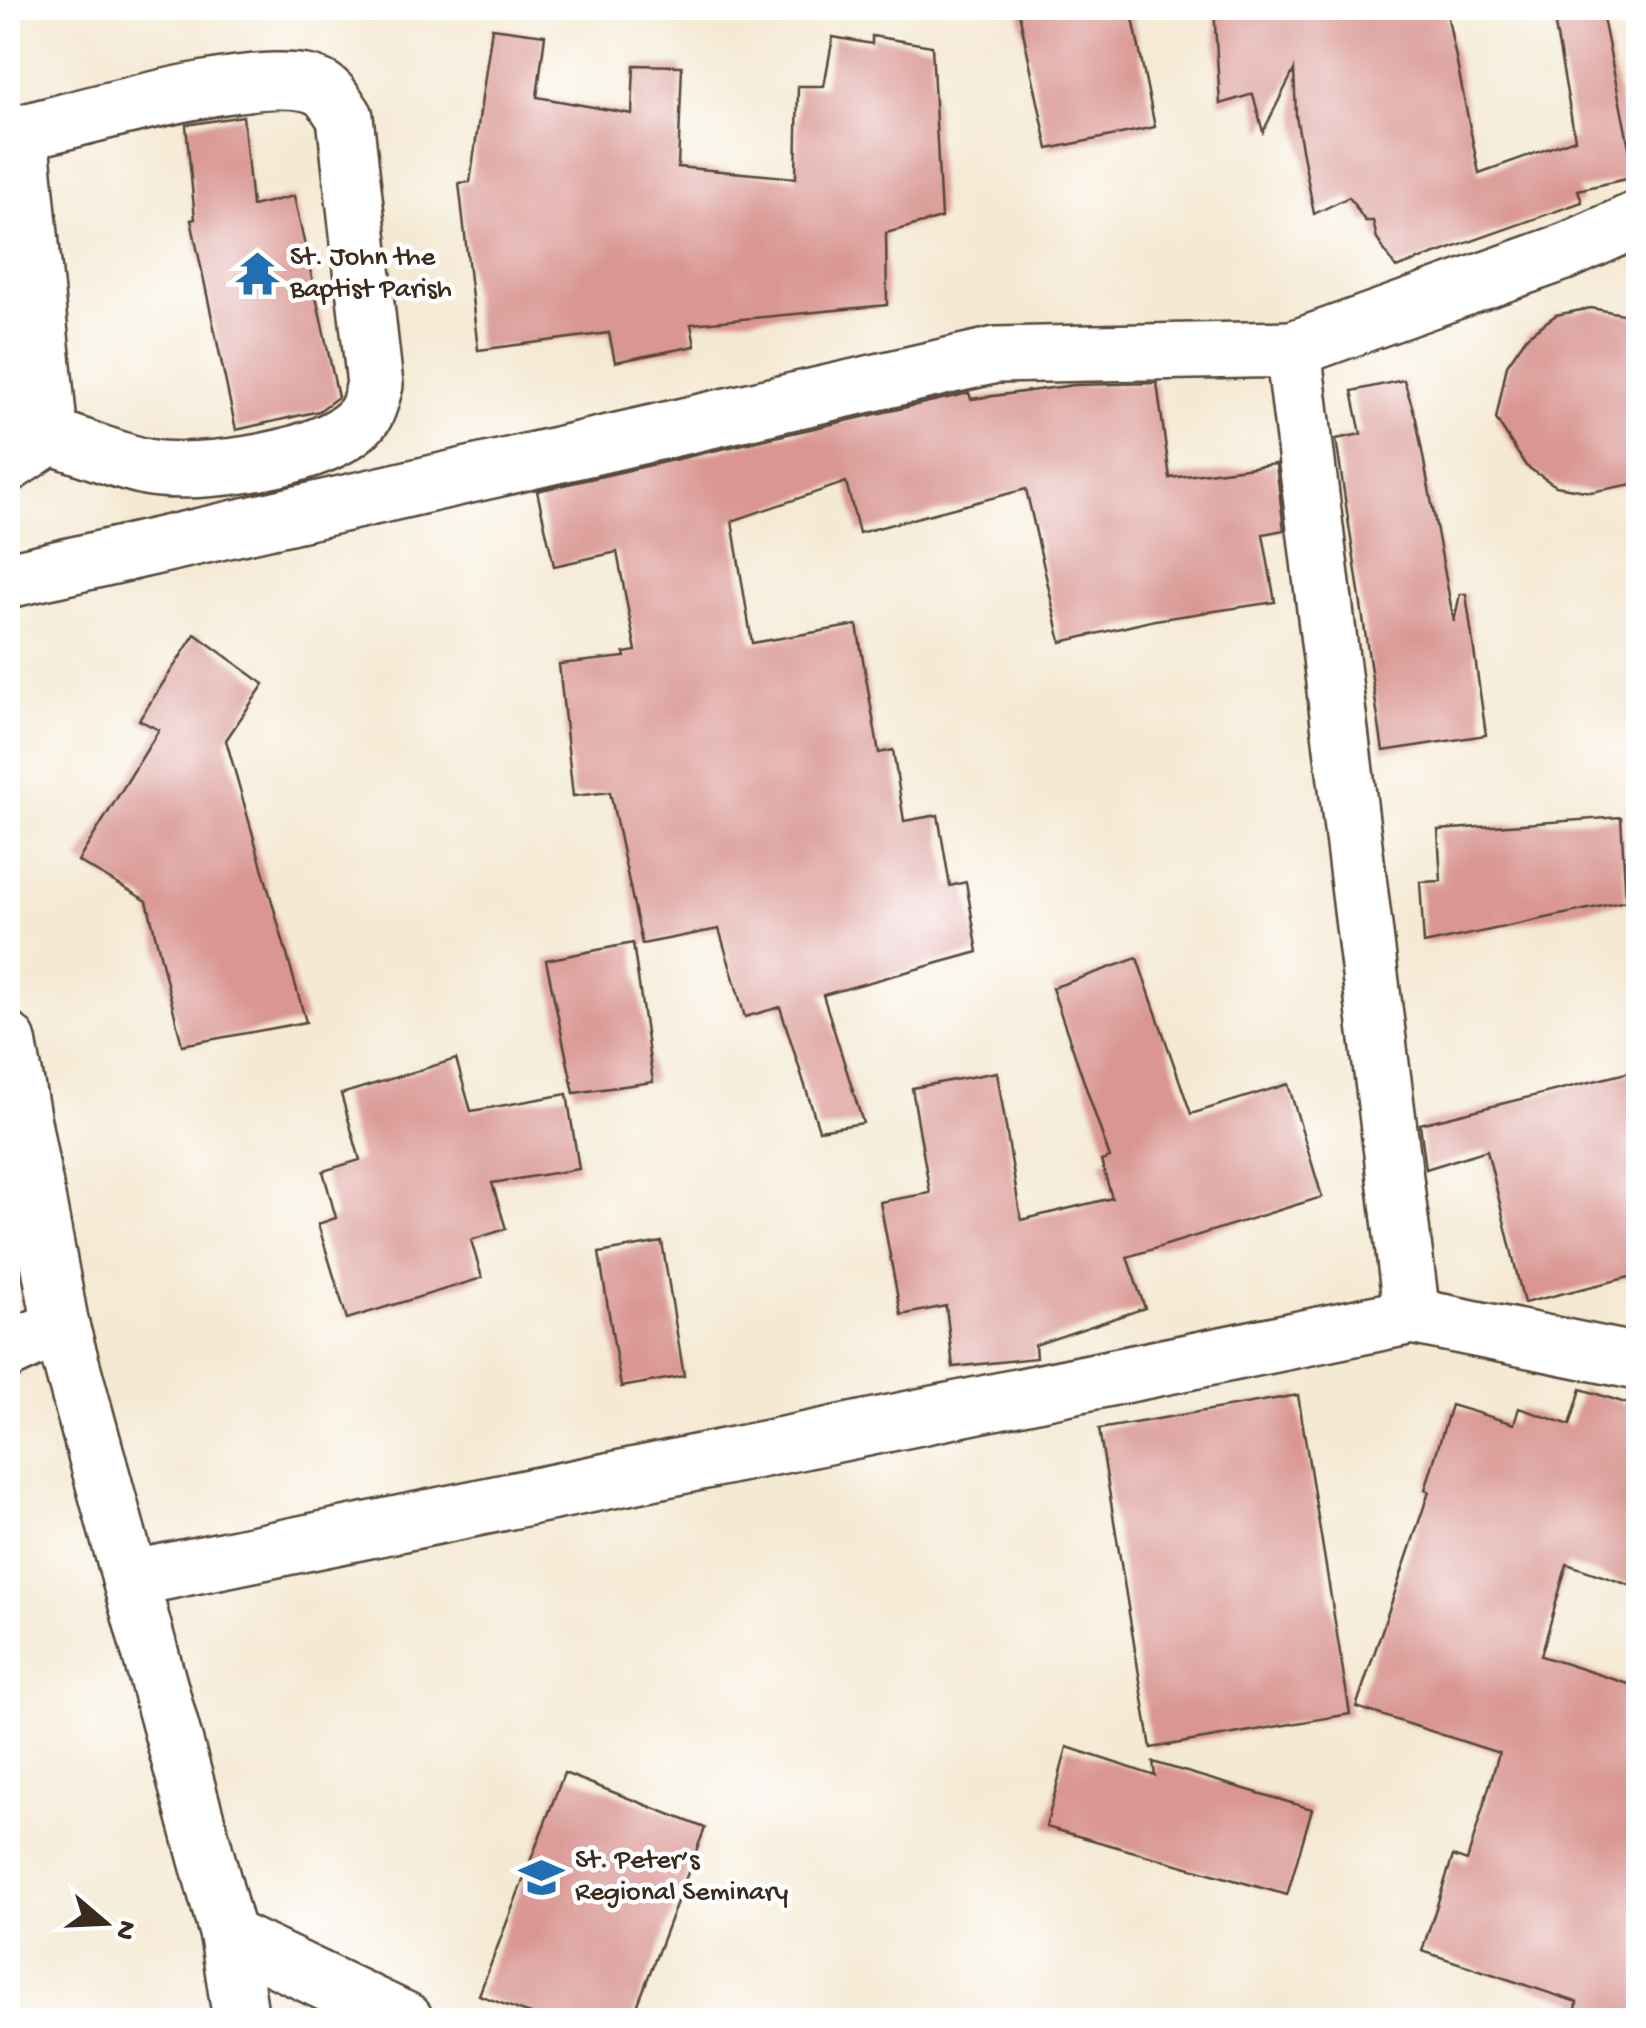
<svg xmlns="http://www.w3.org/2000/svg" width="1646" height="2028" font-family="'Gochi Hand',sans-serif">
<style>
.building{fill:#d99692}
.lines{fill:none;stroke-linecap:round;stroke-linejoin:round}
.minor-casing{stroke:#574739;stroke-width:60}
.minor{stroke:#fff;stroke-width:55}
.labels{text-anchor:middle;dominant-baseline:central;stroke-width:9;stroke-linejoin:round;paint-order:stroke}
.poi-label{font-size:28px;fill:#3b2a1e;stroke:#fff;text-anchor:start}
</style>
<rect width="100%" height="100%" fill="#fff"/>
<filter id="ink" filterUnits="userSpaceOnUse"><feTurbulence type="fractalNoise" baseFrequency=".01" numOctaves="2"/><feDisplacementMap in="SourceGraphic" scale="20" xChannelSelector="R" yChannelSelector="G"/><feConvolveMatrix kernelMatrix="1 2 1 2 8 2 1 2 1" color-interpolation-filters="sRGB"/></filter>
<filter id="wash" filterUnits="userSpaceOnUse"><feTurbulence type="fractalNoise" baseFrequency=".0048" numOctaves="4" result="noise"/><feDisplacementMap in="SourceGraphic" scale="40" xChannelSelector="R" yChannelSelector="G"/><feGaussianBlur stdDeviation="2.25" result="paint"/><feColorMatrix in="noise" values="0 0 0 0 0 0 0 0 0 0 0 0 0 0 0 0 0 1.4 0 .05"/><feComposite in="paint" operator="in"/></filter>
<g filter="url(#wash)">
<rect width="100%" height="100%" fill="#f4e9d3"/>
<g id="blocks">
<g class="building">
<polygon points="1018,8 1131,8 1155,127 1048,149"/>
<polygon points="1214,8 1446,8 1479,173 1575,139 1552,8 1601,8 1635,177 1578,190 1582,202 1396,268 1377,239 1373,221 1365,221 1349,197 1314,214 1296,116 1294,70 1263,132 1253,94 1220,104"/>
<polygon points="492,28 545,35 537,97 632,114 634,65 682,66 678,167 796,178 798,86 824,86 833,37 872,44 872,36 932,46 941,218 886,233 887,305 691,324 695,346 615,362 609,333 478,350 459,183 470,182"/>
<polygon points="243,116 252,206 294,196 338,397 319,411 236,430 191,220 195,219 186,125"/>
<polygon points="1591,308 1638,317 1638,483 1591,492 1556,486 1526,466 1496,419 1507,365 1527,336 1556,315"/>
<polygon points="1404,380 1416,419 1454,622 1460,594 1466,594 1486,735 1383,751 1336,439 1361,434 1352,391"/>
<polygon points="1157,383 1170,478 1276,464 1284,530 1263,534 1275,602 1155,620 1061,642 1026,489 859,533 846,482 732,521 752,643 857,625 879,753 893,750 904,821 938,815 950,886 966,882 978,952 823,995 863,1123 819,1130 780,1007 745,1017 719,929 642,944 610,792 573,796 559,664 625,657 624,653 636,651 617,552 554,566 537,491 969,393 971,399 1074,385"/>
<polygon points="195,634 264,684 226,740 306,1022 182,1045 147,901 78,861 159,730 139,720"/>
<polygon points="1621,817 1626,901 1424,944 1420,882 1441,881 1438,830"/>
<polygon points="633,943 653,1082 574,1093 546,960"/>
<polygon points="1137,958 1191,1114 1288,1084 1322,1197 1127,1257 1145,1308 1035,1345 1036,1358 953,1367 946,1306 901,1315 880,1202 930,1193 912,1088 997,1072 1021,1220 1112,1198 1101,1161 1110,1158 1052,988"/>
<polygon points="456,1059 471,1111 567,1094 579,1169 492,1183 506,1229 471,1240 482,1278 347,1319 318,1224 336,1218 323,1171 360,1160 341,1094"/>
<polygon points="1638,1070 1638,1275 1524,1303 1487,1150 1426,1169 1420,1124"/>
<polygon points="662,1242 684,1376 621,1387 599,1253"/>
<polygon points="1581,1389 1638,1407 1638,1588 1567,1564 1541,1656 1638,1687 1638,2020 1575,2020 1577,2002 1422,1951 1453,1856 1467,1861 1499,1753 1356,1707 1429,1492 1425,1490 1451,1405 1514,1424 1519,1408 1570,1425"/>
<polygon points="1298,1395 1350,1714 1151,1748 1099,1429"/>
<polygon points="1067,1747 1155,1776 1153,1762 1312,1809 1287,1895 1046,1827"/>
<polygon points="564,1773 705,1828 632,2020 546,2020 479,1995"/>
</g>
</g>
</g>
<g filter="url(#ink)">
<use href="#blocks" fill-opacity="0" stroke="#574739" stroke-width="2.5"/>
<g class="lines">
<defs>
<g id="minor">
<path d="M20,133C79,119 272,61 321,88C331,93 339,109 345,117L375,385C372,394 370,406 365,414C335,460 196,477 146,467C114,460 82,446 50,436"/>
<polyline points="8,136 20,133 50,436 8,464"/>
<polyline points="1293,349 1567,251 1638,219"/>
<polyline points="8,580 996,355 1293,349 1412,1316"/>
<polyline points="8,1041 61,1326 130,1579 1412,1316 1638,1362"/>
<polyline points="8,1351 61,1326"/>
<polyline points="130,1579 228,1936 241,2020"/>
<polyline points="228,1936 405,2020"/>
</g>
</defs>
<use href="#minor" class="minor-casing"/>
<use href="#minor" class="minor"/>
</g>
</g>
<defs>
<symbol id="temple-bare" viewBox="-9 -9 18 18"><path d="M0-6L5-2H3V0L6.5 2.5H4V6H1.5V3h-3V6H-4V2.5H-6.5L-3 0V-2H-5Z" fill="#1f6fb2" stroke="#fff" stroke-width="2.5" paint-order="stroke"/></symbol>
<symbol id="university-bare" viewBox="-9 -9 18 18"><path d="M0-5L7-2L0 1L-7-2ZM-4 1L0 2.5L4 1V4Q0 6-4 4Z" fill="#1f6fb2" stroke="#fff" stroke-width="2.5" paint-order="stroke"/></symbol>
</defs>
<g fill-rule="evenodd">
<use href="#temple-bare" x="226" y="242" width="63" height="63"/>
<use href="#university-bare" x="510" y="1846" width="63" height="63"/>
</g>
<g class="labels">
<g class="poi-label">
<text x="290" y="258">St. John the<tspan x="290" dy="32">Baptist Parish</tspan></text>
<text x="575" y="1861">St. Peter’s<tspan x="575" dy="32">Regional Seminary</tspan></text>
</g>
</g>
<rect width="1646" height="2028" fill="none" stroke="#fff" stroke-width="40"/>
<g transform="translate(105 1923) rotate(109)" stroke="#ffffff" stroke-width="8" paint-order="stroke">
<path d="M0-8L18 38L0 25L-18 38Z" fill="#3b2a1e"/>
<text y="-15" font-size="28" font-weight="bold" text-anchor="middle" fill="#3b2a1e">N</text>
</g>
</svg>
